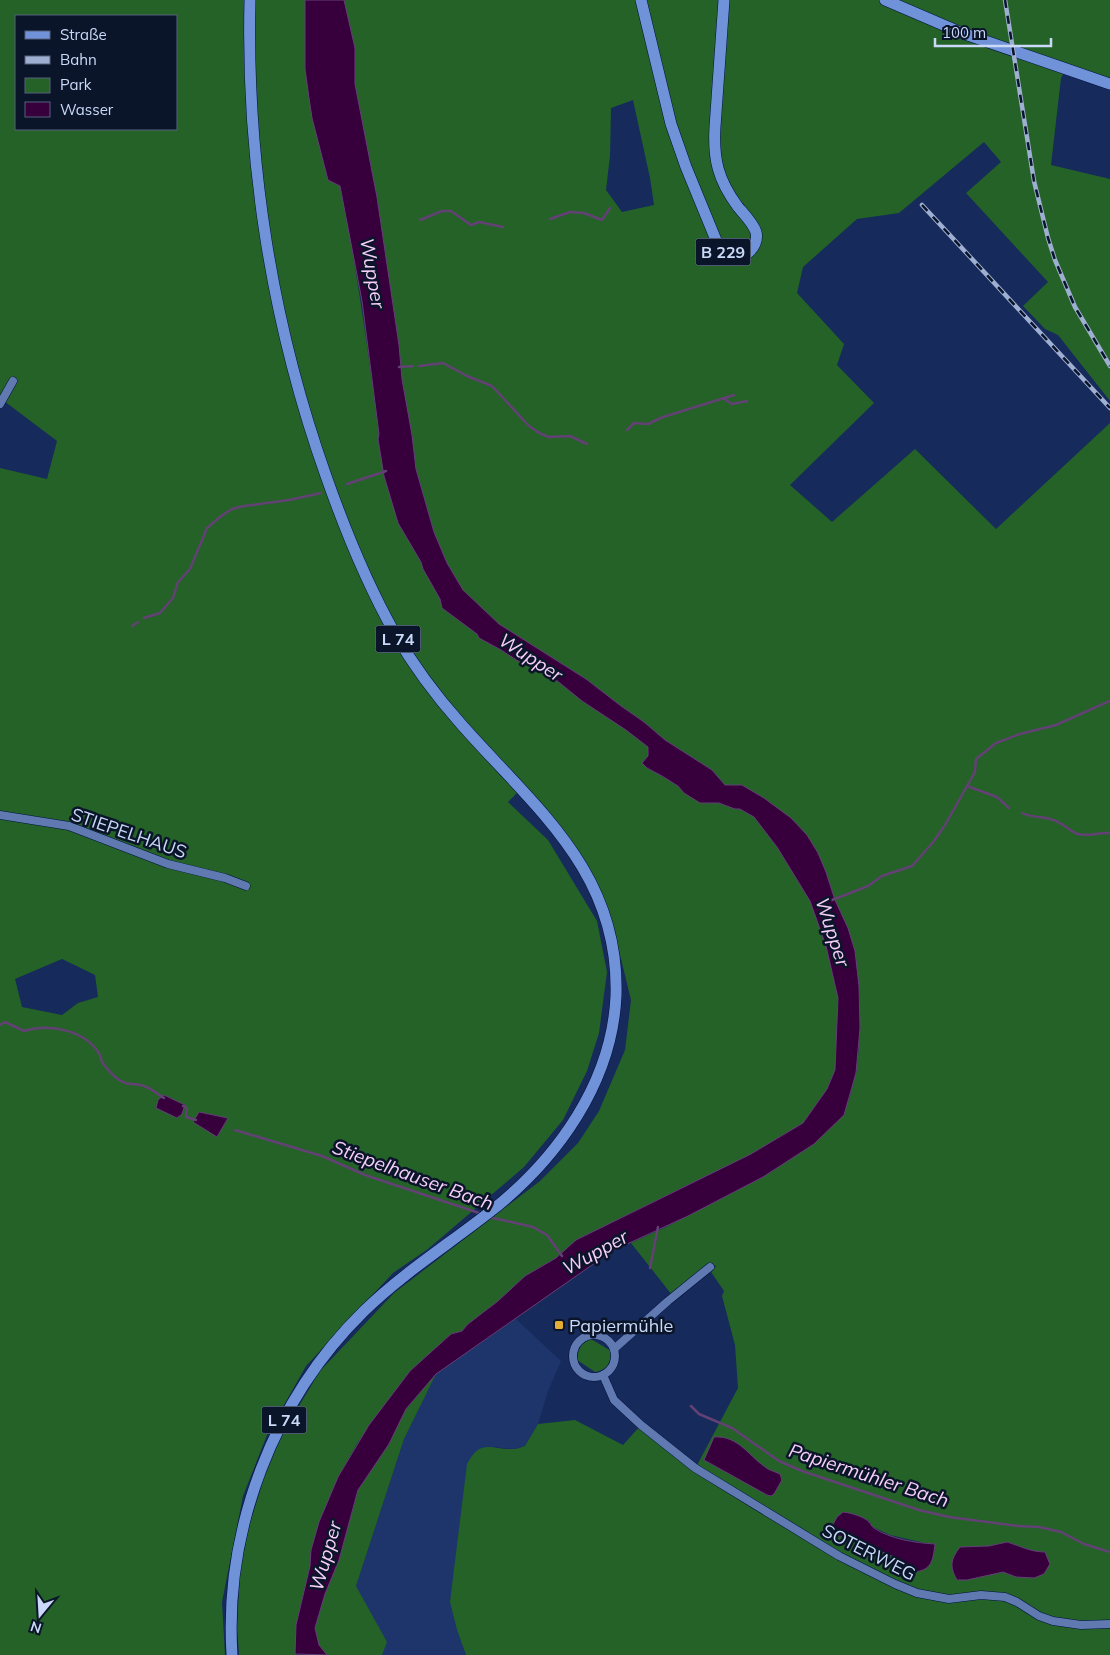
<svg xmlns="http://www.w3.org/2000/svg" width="1110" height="1655" font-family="Mulish,sans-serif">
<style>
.built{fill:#1e356c}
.green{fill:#246228;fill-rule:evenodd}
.water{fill:#37003d;stroke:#634175}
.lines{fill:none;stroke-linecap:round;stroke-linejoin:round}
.stream{stroke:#634175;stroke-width:2.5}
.minor-casing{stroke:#02103e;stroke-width:9}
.primary-casing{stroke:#02103e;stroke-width:12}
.minor{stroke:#607ab1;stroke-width:8}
.primary{stroke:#7092d9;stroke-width:11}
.rail-casing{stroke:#9eafd2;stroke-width:4.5}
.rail{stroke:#0b152a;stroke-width:2.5;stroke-dasharray:8;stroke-linecap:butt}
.poi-dot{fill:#e2af34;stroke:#0b152a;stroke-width:2}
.labels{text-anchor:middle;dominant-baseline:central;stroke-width:5;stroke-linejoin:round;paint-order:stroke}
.shield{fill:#0b152a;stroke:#909eba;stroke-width:1}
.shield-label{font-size:16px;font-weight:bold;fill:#c9d9f7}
.street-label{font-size:18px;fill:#c9d9f7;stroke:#0b152a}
.poi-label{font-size:18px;fill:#c9d9f7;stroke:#0b152a;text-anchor:start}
.water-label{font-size:19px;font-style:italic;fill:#f7cff9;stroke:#0b152a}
</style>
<rect width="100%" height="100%" fill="#162a5b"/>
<polygon class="built" points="516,1319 561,1361 548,1391 538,1424 525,1446 513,1449 495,1447 450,1602 457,1630 466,1655 382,1655 386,1642 356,1586 404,1439 436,1374"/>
<g class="green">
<path d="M0,0H305V69L320,149L328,180L340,186C357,268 368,351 379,434L378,439L384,476L398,520L440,599L442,608L493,646L501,650L518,661L531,663L545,671L582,701L626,730L648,747V756L642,763L647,768L662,776L678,786L684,793L710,802L719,803L735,809H740L754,817L777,847L810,901L826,946L838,998L835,1070L827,1089L803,1123L751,1154L576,1240L556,1258L525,1276L498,1301L468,1324L462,1331L451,1334L410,1371L358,1442L338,1477L319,1522L311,1550L310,1566L296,1625V1655H239L237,1627L240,1572L249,1526L264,1478L276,1449L288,1424L320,1371L394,1293L540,1181L578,1143L599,1111L625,1050L631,1000L613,926L603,895L586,863L569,838L525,785L508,802L548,840L597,921L607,972L599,1033L587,1071L563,1120L524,1167L428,1249L393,1273L306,1366L267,1435L243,1496L222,1602L225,1655H0V468L47,479L57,441L0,398ZM16,16H176V129H16ZM62,959L95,975L98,997L78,1003L62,1015L22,1007L15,979Z"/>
<path d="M344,0H1110V78L1069,64L1061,78L1051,165L1110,179V401L1058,335L1045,329L1023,306L1048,282L966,193L1001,162L984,142L899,213L857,219L803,267L797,293L844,344L837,365L874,403L790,485L832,522L915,449L996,529L1110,423V1655H466L457,1630L450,1602L467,1464C481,1438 490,1450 513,1449C517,1449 521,1447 525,1446L538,1424L575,1420L623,1445L641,1425L696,1467L738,1388L735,1345L722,1296L724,1291L711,1272L716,1266L710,1264L672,1295L631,1243L664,1228L763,1177L814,1144L849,1100L856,1073L859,1048L860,1012L859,986L855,951L848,928L835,900L826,872L818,853L807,835L791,818L742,785H725L712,770L665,740L644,722L621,706L586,679L499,624L463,590L447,563L434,532L416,469L412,435L402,379L399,345L377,197L355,84V48ZM633,100L650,178L654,205L622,212L606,190L610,156L611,108ZM704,1460L760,1463L769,1470L780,1474C779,1483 779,1491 770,1496L767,1495ZM850,1513L868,1520L873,1527L890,1535L925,1543L935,1544L934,1551L913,1572C898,1558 890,1556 872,1549C865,1546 858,1541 851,1538ZM1007,1542C1020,1546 1031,1552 1045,1552L1016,1577L1003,1572L988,1575L961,1547L989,1546Z"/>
<path d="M591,1339L611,1351C611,1363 607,1370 595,1372L577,1360C578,1349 581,1343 591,1339Z"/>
<polygon points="436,1374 404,1439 356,1586 387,1642 382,1655 327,1655 319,1645 315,1628 325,1594 339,1560 358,1490 389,1444 406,1409"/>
</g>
<g class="water">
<polygon points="305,0 344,0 355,48 355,84 377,197 399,345 402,379 412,435 416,469 434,532 447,563 463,590 499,624 586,679 621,706 644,722 665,740 712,770 725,785 742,785 764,798 791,818 807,835 818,853 826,872 835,900 848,928 855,951 859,986 860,1028 856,1073 844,1115 814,1144 763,1177 688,1216 612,1251 436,1374 406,1409 389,1444 358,1490 339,1560 325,1594 315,1628 319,1645 327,1655 295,1654 296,1625 310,1566 311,1550 319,1522 338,1477 369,1425 410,1371 451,1334 462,1331 468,1324 498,1301 525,1276 556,1258 576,1240 751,1154 803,1123 827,1089 835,1070 838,998 826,946 810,901 777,847 754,817 740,809 735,809 719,803 700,803 684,793 678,786 662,776 647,768 642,763 648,756 648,747 626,730 582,701 545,671 531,663 518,661 501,650 479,638 477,634 442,608 440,599 423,569 421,562 398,523 384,476 378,439 379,434 362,301 340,186 328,180 312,118 309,98 305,69"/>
<polygon points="164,1095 185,1105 182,1114 177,1118 156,1108 158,1100"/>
<polygon points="199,1112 228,1118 217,1137 193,1122"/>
<path d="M714,1437C739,1435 750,1458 768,1469C772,1471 776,1472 780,1474L782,1480L774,1494L771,1496L767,1495L704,1460Z"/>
<path d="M843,1512C851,1513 863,1516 869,1522C871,1524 871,1526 874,1528C890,1539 916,1543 935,1544C933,1560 932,1571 913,1572L902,1562L888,1554L870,1548L851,1538L839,1536L831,1528L837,1517Z"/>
<path d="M1007,1542C1020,1546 1031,1552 1045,1552L1050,1564L1044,1574L1034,1578L1016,1577L1003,1572L967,1580H957C949,1566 951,1559 960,1547L989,1546Z"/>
</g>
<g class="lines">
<g class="stream">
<polyline points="550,219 570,212 584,213 602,220 610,208"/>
<polyline points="420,220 442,211 451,211 471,225 479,222 503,227"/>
<polyline points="419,366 443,363 467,376 492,386 528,425 539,433 549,437 570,436 587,444"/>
<polyline points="399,367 413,366"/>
<polyline points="723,398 732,404 747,401"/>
<polyline points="627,430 634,423 648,424 663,417 734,395"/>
<polyline points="347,484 386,471"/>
<polyline points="144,618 160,613 173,598 178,582 190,569 207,528 221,516 232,509 244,506 289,500 321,493"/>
<polyline points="132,626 138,622"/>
<polyline points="967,786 997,797 1009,808"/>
<path d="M1022,813C1032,818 1043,816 1053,820C1062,822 1069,831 1078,834C1088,837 1099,832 1110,833"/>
<polyline points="832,900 868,886 882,876 912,866 934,841 945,825 975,772 976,759 996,743 1020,734 1056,725 1110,701"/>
<path d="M0,1025L5,1022L24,1031C49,1023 86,1030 100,1055C101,1057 101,1060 102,1062C106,1068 115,1078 121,1081C128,1086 137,1083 144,1086C151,1088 157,1094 164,1098"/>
<polyline points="183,1106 187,1108 186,1117 196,1120"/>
<polyline points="235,1130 322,1156 365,1175 482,1214"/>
<polyline points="489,1217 533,1227 547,1235 562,1256"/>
<polyline points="650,1268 658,1227"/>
<polyline points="691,1406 699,1414 732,1428 779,1461 802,1471 919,1510 949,1517 1018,1526 1039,1527 1061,1532 1084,1544 1110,1552"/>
</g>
<defs>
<g id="minor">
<polyline points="0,404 13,381"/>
<polyline points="0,815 69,826 168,864 225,878 246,886"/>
<circle cx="594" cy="1356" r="21"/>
<polyline points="614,1349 668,1301 710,1267"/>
<polyline points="603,1375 614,1400 641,1425 695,1468 839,1556 895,1584 917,1593 949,1599 981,1595 1005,1597 1017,1602 1039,1616 1053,1621 1081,1625 1110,1624"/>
</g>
<g id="primary">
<path d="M641,0L671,124L686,167L718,245C722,251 726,256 733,257C746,260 759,245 756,232C753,223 744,214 738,207C718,180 713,159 715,127L724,0"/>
<polyline points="885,0 962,33 1110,84"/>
<path d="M232,1655C224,1529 274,1399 364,1311C403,1273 449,1244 491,1211C557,1159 612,1083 616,996C620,872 535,808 461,724C436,696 413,665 394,632C366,582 345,530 326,476C272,324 246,161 250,0"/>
</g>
</defs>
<use href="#minor" class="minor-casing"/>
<use href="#primary" class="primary-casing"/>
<use href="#minor" class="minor"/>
<use href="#primary" class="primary"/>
<defs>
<g id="rail">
<polyline points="1005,0 1034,181 1048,238 1055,260 1075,307 1110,366"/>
<polyline points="922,205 1110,408"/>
</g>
</defs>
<use href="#rail" class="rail-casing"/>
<use href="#rail" class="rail"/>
</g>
<rect class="poi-dot" x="554" y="1320" width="10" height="10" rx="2.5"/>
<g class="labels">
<g class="shield">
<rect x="695.5" y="238.5" width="55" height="27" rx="4"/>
<rect x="375.5" y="625.5" width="45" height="27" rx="4"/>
<rect x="261.5" y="1406.5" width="45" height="27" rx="4"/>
</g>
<g class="shield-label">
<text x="723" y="252">B 229</text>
<text x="398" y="639">L 74</text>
<text x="284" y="1420">L 74</text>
</g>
<g class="street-label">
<text transform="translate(129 833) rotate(19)">STIEPELHAUS</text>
<text transform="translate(869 1552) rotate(27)">SOTERWEG</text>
</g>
<g class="poi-label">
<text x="569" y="1325">Papiermühle</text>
</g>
<g class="water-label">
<text transform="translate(373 273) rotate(80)">Wupper</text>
<text transform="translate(531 657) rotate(33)">Wupper</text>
<text transform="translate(833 932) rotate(72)">Wupper</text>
<text transform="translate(413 1175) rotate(20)">Stiepelhauser Bach</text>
<text transform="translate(595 1252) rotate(-29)">Wupper</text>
<text transform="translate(869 1475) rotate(18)">Papiermühler Bach</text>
<text transform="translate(325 1556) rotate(-74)">Wupper</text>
</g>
</g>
<rect x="15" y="15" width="162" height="115" fill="#0b152a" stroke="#57637c"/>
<rect x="25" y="31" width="25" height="8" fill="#7092d9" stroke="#57637c"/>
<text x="60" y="40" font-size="15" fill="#c9d9f7">Straße</text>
<rect x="25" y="56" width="25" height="8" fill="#9eafd2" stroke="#57637c"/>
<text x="60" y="65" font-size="15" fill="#c9d9f7">Bahn</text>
<rect x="25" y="78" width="25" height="15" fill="#246228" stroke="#57637c"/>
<text x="60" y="90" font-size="15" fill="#c9d9f7">Park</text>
<rect x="25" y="102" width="25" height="15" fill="#37003d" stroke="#57637c"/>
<text x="60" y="115" font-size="15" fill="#c9d9f7">Wasser</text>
<g transform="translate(40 1615) rotate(198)" stroke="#0b152a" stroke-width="4" paint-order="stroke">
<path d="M0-4L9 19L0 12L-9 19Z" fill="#c9d9f7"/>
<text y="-8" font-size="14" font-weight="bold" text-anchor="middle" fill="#c9d9f7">N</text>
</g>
<path d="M935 38v8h116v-8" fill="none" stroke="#c9d9f7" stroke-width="2.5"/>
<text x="942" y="38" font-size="15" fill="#c9d9f7" stroke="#0b152a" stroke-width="4" paint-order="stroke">100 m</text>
</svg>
